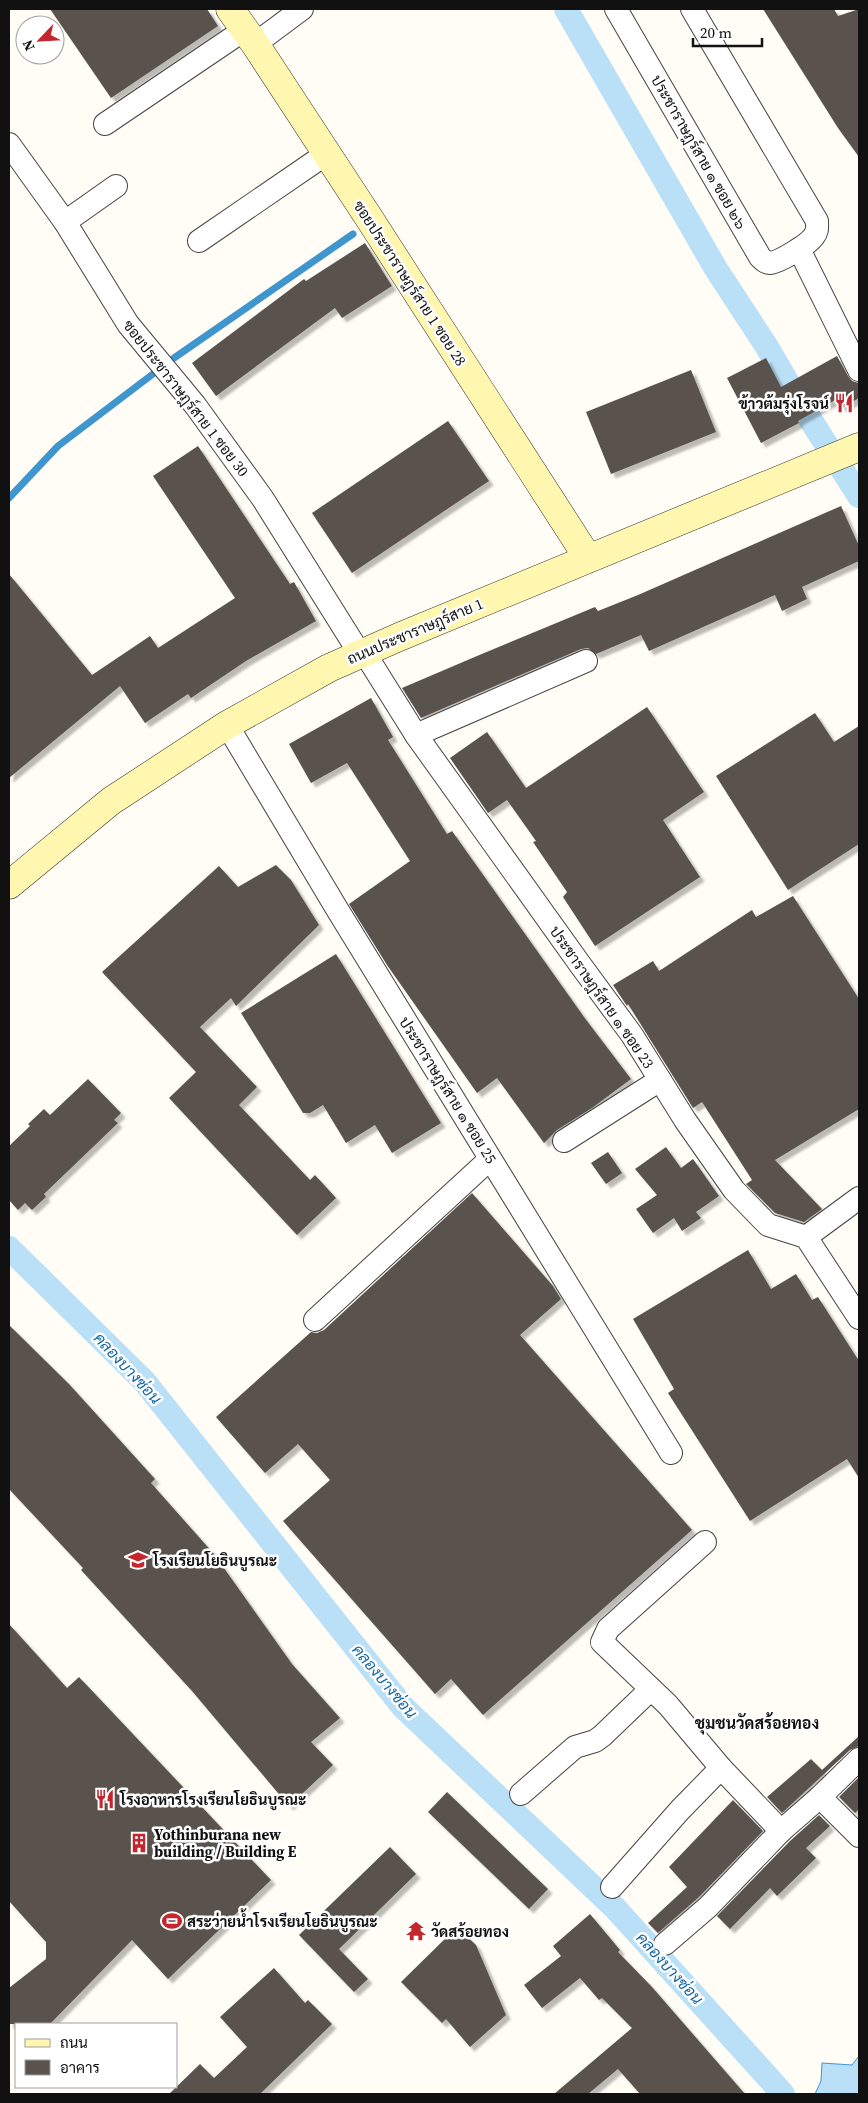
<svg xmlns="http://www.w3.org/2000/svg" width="868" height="2103" font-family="'Source Serif 4',Sarabun,serif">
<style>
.water{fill:#b9e0f7;stroke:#3f96cf}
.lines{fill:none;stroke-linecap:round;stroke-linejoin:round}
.stream{stroke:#3f96cf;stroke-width:7}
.canal{stroke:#b9e0f7;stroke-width:24}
.building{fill:#5a524d;filter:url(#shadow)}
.street-casing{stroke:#444;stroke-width:24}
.secondary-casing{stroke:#333;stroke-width:29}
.street{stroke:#fff;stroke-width:22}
.secondary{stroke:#fff6b0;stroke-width:28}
.labels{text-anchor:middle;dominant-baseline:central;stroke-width:5;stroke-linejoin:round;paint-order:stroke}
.street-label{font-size:15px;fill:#111;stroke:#fff}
.poi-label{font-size:15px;font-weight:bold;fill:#111;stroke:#fff;text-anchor:start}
.water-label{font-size:16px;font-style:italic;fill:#1768a6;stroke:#fff}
.neighbourhood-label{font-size:16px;font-weight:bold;fill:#111;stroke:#fff}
</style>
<defs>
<filter id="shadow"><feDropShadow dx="4.5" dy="4.5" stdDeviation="1" flood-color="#0004"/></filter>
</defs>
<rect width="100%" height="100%" fill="#fffdf5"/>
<polygon class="water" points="859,2056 859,2094 815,2094 821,2081 822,2063 852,2065"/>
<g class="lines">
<polyline class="stream" points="9,498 58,446 174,358 353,234"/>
<g class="canal">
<polyline points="566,9 716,269 767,347 798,400 859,496"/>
<polyline points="9,1248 144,1381 403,1707 615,1908 783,2094"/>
</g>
</g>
<g class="building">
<polygon points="50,9 207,9 218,26 111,98"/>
<polygon points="763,9 834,9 838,16 859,9 859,157 838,128"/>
<polygon points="365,243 392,286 342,318 335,308 216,396 192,363 304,279 306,281"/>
<polygon points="837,356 848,376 852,381 859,383 859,398 842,408 837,399 798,421 799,423 761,443 727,378 766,358 781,387"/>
<polygon points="691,370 716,432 611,474 586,412"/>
<polygon points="448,421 489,481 352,573 312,513"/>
<polygon points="198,446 290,584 294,582 316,621 246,661 191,698 188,694 145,723 120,686 9,778 9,574 92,675 150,636 158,648 235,598 153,476"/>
<polygon points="841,506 859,546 859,561 802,587 807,599 782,611 775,595 649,651 641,635 596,654 588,648 581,649 421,718 402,688 477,656 595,607 598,611 638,595"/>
<polygon points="371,698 393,737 388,740 447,834 452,831 584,1017 631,1079 592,1108 557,1130 544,1143 497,1078 477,1093 387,965 349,904 410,861 347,763 311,783 289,744"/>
<polygon points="647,707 704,792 663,820 700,877 595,946 563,897 567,892 533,842 536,841 507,800 488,813 450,758 487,732 526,788"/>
<polygon points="815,713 834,742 859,726 859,844 788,890 716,776"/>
<polygon points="276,865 291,880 319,925 236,1006 231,998 200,1027 257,1087 239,1105 310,1180 315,1175 336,1198 297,1235 169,1098 196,1072 102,972 219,866 238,887"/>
<polygon points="793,896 859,999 859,1109 775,1160 822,1209 804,1222 775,1213 746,1184 752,1180 702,1102 693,1108 628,1004 627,1006 613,985 653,961 659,971 752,910 756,917"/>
<polygon points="336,954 441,1123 392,1153 375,1125 346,1143 323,1105 310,1113 303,1113 241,1013"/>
<polygon points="88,1079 121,1113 114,1120 118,1123 44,1194 46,1197 32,1210 25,1203 18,1210 9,1200 9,1146 30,1126 28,1124 44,1109 50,1115"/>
<polygon points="666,1147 681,1168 693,1159 719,1196 696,1212 701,1218 682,1231 674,1218 653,1233 636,1209 657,1195 635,1169"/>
<polygon points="608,1152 622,1173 606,1184 591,1163"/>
<polygon points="472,1193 553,1286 561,1299 520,1335 692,1530 483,1715 451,1679 435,1694 283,1521 330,1480 298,1444 265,1473 216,1417 311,1332 317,1333 324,1330"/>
<polygon points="748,1250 771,1289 796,1274 812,1300 818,1297 859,1361 859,1478 847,1459 750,1521 668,1393 674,1389 633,1319"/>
<polygon points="9,1325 69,1384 155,1479 151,1483 214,1554 292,1664 340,1718 311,1742 333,1765 289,1806 192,1691 81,1570 83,1568 9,1489"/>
<polygon points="9,1624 67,1688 79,1677 271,1880 168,1979 132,1940 50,2024 9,2024 9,1988 46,1959 46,1942 9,1901"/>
<polygon points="859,1736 859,1746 850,1750 782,1813 767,1797 811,1759 822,1770"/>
<polygon points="859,1777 859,1809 855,1813 839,1797"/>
<polygon points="447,1792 548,1889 529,1909 428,1812"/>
<polygon points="733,1800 763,1831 699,1897 658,1933 648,1923 687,1887 669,1867"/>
<polygon points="819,1815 830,1826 806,1848 816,1858 777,1896 770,1888 730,1929 717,1916 790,1841"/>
<polygon points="390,1847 416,1874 339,1949 368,1979 354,1992 299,1935"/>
<polygon points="590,1914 620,1950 618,1952 652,1987 745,2094 640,2094 618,2069 588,2094 554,2094 632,2028 602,1998 599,2000 580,1978 542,2008 524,1985 561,1956 553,1946"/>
<polygon points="457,1927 476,1945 506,2015 470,2047 446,2019 442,2023 401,1982"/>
<polygon points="274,1968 305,2003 308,2000 332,2024 260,2094 169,2094 200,2064 214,2078 247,2047 220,2017"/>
</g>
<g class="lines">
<defs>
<g id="street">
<path d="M616,9L760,257C763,260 766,263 770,263C780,262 809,244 814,236C818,231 817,227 817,221L692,9"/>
<polyline points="255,44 302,9"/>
<polyline points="105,124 244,30"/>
<polyline points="9,144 65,222 128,324 195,405 263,499 360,654"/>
<polyline points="65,222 116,186"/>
<polyline points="199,241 326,154"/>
<polyline points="799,249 859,370"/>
<polyline points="364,652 416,735 579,963 632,1035 685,1120 734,1190 768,1225 806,1237 859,1318"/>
<polyline points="227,725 337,909 671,1453"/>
<polyline points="416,735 586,661"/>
<polyline points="564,1141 660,1080"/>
<polyline points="806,1237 859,1198"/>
<polyline points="315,1320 490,1159"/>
<polyline points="705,1542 608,1629 602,1642 668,1705 721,1768 781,1831"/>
<polyline points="521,1794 575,1747 595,1741 602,1736 651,1689"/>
<polyline points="820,1797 859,1836"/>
<polyline points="612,1887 680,1810 721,1768"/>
<polyline points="665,1944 708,1907 781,1831 820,1797 859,1759"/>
</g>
<g id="secondary">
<polyline points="230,9 255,44 369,218 588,558"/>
<polyline points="9,885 111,801 227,725 329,668 399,637 859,447"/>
</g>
</defs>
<use href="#street" class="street-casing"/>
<use href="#secondary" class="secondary-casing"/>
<use href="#street" class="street"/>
<use href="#secondary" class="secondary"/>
</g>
<defs>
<symbol id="restaurant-bare" viewBox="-9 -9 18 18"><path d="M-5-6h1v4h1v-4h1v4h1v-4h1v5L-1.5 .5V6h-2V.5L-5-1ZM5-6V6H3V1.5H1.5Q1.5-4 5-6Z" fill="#c4262e" stroke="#fff" stroke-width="2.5" paint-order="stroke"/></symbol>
<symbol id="school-bare" viewBox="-9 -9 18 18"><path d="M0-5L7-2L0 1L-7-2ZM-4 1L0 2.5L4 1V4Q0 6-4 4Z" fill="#c4262e" stroke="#fff" stroke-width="2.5" paint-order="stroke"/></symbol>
<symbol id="building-bare" viewBox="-9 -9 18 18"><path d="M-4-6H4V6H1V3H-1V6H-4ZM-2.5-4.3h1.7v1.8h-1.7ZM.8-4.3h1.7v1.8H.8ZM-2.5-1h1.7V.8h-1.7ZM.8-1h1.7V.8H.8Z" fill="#c4262e" stroke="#fff" stroke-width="2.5" paint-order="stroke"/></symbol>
<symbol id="stadium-bare" viewBox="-9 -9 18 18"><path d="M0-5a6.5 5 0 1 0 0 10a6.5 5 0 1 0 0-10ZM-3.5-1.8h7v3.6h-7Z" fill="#c4262e" stroke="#fff" stroke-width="2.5" paint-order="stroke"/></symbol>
<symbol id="temple-bare" viewBox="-9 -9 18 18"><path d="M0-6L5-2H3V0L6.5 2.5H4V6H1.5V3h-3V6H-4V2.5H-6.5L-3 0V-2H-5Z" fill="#c4262e" stroke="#fff" stroke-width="2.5" paint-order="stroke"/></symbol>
</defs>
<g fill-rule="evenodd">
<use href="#restaurant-bare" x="830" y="389" width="28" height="28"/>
<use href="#school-bare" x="124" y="1546" width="28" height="28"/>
<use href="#restaurant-bare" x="91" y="1785" width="28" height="28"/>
<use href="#building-bare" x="125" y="1829" width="28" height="28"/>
<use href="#stadium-bare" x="158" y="1907" width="28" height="28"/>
<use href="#temple-bare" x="402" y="1917" width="28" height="28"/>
</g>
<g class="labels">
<g class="street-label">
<text transform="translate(699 152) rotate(60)">ประชาราษฎร์สาย ๑ ซอย ๒๖</text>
<text transform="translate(410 283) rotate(57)">ซอยประชาราษฎร์สาย 1 ซอย 28</text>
<text transform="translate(186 398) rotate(52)">ซอยประชาราษฎร์สาย 1 ซอย 30</text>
<text transform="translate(415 631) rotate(-23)">ถนนประชาราษฎร์สาย 1</text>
<text transform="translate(602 997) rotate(55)">ประชาราษฎร์สาย ๑ ซอย 23</text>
<text transform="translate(448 1090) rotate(58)">ประชาราษฎร์สาย ๑ ซอย 25</text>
</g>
<g class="poi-label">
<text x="829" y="403" text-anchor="end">ข้าวต้มรุ่งโรจน์</text>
<text x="153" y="1560">โรงเรียนโยธินบูรณะ</text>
<text x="120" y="1799">โรงอาหารโรงเรียนโยธินบูรณะ</text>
<text x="154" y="1834">Yothinburana new<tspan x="154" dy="17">building / Building E</tspan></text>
<text x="187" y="1921">สระว่ายนํ้าโรงเรียนโยธินบูรณะ</text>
<text x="431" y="1931">วัดสร้อยทอง</text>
</g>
<g class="water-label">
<text transform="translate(128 1368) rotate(47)">คลองบางซ่อน</text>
<text transform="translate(385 1681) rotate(50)">คลองบางซ่อน</text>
<text transform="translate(670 1968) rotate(48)">คลองบางซ่อน</text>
</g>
<g class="neighbourhood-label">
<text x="757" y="1723">ชุมชนวัดสร้อยทอง</text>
</g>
</g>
<rect width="868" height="2103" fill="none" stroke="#111111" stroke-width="20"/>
<rect x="15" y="2023" width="162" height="65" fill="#ffffff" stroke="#a0a0a0"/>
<rect x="25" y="2039" width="25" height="8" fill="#fff6b0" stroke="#a0a0a0"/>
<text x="60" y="2048" font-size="15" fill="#111111">ถนน</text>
<rect x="25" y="2060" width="25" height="15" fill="#5a524d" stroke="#a0a0a0"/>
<text x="60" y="2073" font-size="15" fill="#111111">อาคาร</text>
<g transform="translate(40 40) rotate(245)"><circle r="24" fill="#ffffff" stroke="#a0a0a0"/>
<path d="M0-4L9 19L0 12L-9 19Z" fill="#c4262e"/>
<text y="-8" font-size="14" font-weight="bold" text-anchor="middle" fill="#111111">N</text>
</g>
<path d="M693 38v8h69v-8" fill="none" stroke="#111111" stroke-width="2.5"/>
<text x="700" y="38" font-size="15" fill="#111111" stroke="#ffffff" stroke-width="4" paint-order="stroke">20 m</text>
</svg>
